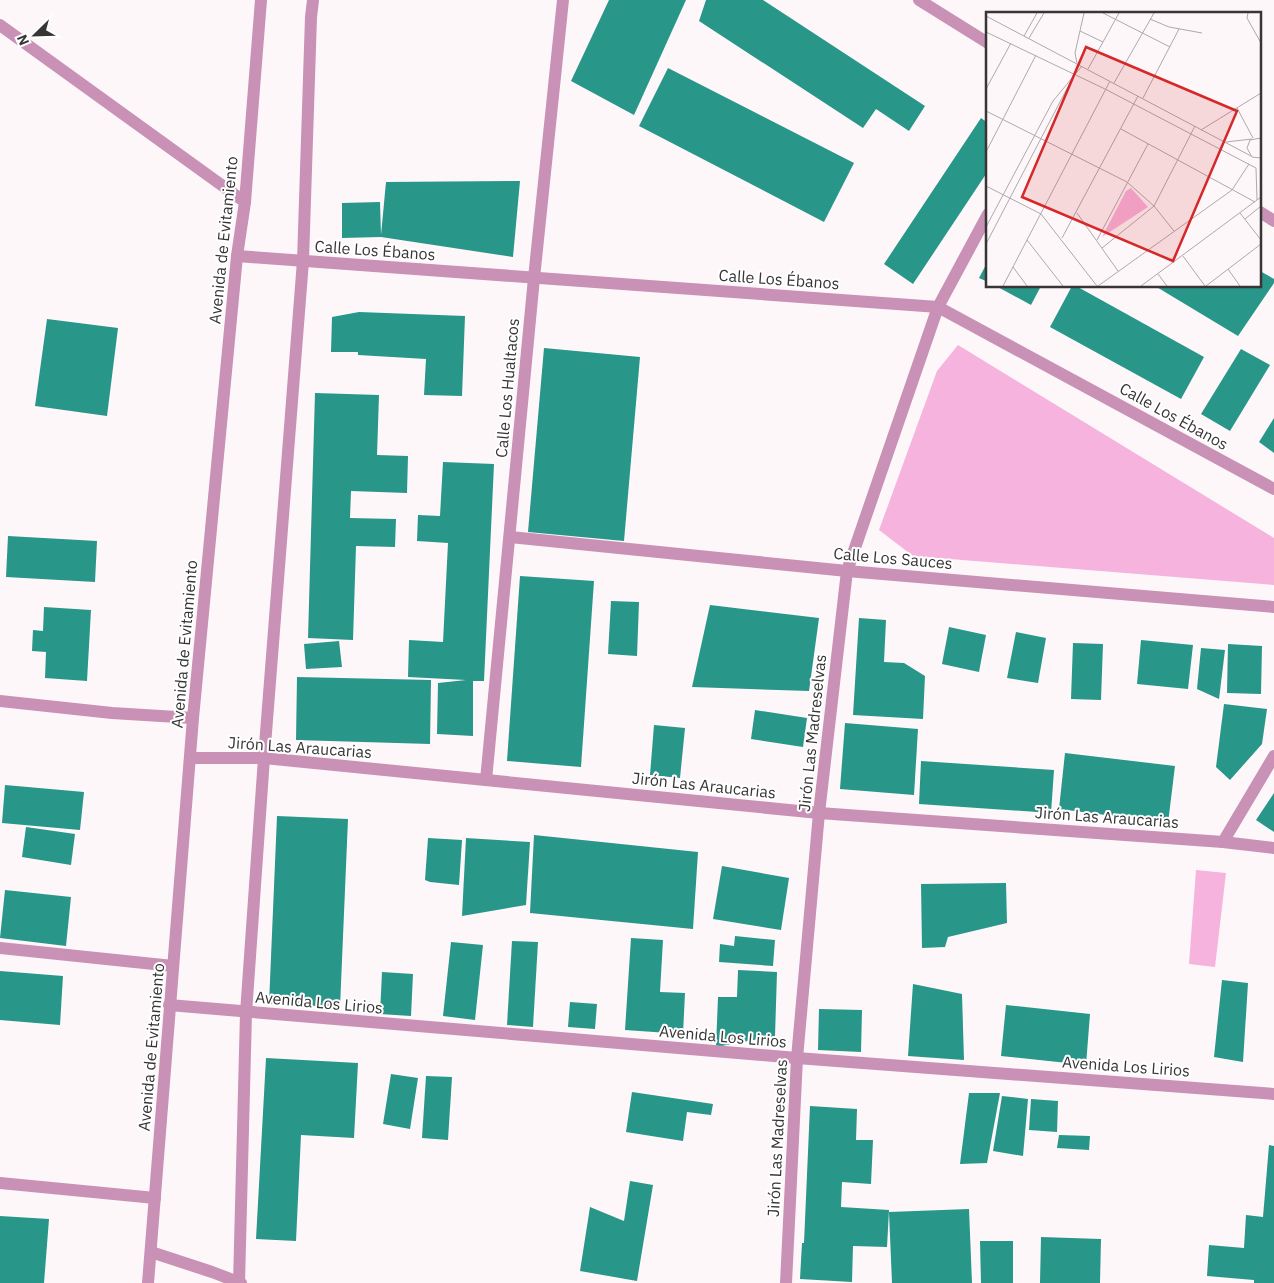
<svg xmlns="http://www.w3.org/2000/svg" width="1274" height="1283" font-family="'IBM Plex Sans',sans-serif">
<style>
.green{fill:#f6b3de}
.building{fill:#289688}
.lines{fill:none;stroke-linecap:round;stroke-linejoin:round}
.minor{stroke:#c991b5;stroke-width:12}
.tertiary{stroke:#c991b5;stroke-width:12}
.labels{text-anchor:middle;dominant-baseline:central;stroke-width:4;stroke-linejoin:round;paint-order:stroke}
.street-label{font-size:16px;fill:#373536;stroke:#fff}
.inset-road{fill:none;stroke:#aea9ac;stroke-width:1}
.view{fill:#d62828;fill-opacity:0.15;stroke:#d62828;stroke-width:2.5}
.inset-edge{fill:none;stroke:#373536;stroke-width:2.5}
</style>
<rect width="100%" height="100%" fill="#fdf7fa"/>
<g class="green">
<polygon points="958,345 1274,538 1274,585 913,556 879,530 937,371"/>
<polygon points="1196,870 1226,873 1215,967 1189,964"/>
</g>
<g class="building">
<polygon points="609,0 686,0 634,115 571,81"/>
<polygon points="706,0 763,0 925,106 909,131 876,109 863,128 699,21"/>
<polygon points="668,68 854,163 824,222 639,126"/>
<polygon points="981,118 988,123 988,171 913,284 884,264"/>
<polygon points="520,181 513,257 381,237 342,238 342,203 380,202 381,235 386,182"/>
<polygon points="988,261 988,282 979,278"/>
<polygon points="1260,271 1274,279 1274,283 1238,336 1155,286 1260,286"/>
<polygon points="996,286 1041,286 1031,305"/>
<polygon points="1072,286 1076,286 1204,357 1181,399 1050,327"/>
<polygon points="359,312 465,316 462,396 424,395 426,359 358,355 358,352 331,352 332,317"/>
<polygon points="47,319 118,328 107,416 35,406"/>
<polygon points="544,348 640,357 624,541 528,532"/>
<polygon points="1241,349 1270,365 1230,431 1201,414"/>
<polygon points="315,393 379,395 377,455 408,456 407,493 351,491 350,518 396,519 395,547 356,546 353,640 308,638"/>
<polygon points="1274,418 1274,453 1259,442"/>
<polygon points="443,462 494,464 484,681 473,681 473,736 437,734 438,683 466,680 408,677 409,640 443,642 448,543 417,541 418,515 440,516"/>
<polygon points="8,536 97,541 95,582 6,577"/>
<polygon points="520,576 594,581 581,767 507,761"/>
<polygon points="611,601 639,602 637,656 608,654"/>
<polygon points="710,605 819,618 809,691 692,687"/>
<polygon points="44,607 91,610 87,681 45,678 46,652 32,651 33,630 43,631"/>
<polygon points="859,618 886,620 884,662 904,663 925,676 923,719 853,715"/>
<polygon points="949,627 986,635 979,672 942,664"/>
<polygon points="1016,632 1046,638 1038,683 1007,678"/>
<polygon points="1141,640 1193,645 1188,689 1137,684"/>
<polygon points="339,641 342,667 306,669 304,644"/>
<polygon points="1073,643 1103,644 1101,700 1071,699"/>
<polygon points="1228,644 1262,646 1261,694 1227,693"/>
<polygon points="1201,648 1225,650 1219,699 1197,689"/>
<polygon points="297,677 431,680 430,744 296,740"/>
<polygon points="1224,704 1267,709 1262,744 1230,780 1216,767"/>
<polygon points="755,710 807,718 803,747 751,739"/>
<polygon points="845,723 918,729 914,795 840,789"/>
<polygon points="654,725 685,728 680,778 650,775"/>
<polygon points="1065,753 1175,766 1168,823 1059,809"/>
<polygon points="921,761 1054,770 1051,813 919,804"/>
<polygon points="5,785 84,792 80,830 2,823"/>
<polygon points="1274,793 1274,832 1256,820"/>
<polygon points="277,816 348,819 340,1007 269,1004"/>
<polygon points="26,827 75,834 71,865 22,857"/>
<polygon points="534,835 698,852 693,929 530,913"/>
<polygon points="428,838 462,840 459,885 430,882 425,880"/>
<polygon points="466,838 530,842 526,905 462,916"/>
<polygon points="722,866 789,878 781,930 713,919"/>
<polygon points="1006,883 1007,923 948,937 945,947 922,948 921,884"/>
<polygon points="5,890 71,897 66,946 0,938"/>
<polygon points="735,936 775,940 773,966 719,962 720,944 734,946"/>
<polygon points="631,938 663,940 660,992 685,993 683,1034 625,1030"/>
<polygon points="512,941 538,942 533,1027 507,1025"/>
<polygon points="451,942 483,945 475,1020 443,1016"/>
<polygon points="738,970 777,972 775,1036 716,1047 718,997 737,997"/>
<polygon points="0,971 63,976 60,1025 0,1020"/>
<polygon points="382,972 413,974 411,1016 380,1014"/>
<polygon points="1222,980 1248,983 1243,1062 1214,1057"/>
<polygon points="913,984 962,994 964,1060 908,1056"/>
<polygon points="570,1002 597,1004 595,1029 568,1027"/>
<polygon points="1006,1005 1090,1014 1086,1065 1001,1056"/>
<polygon points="819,1009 862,1010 861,1052 818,1050"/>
<polygon points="266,1058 358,1063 354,1138 301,1135 296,1241 256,1239"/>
<polygon points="391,1074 418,1078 410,1129 383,1124"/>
<polygon points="426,1076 452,1077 448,1140 422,1138"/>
<polygon points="632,1092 713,1104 711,1115 687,1112 683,1141 626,1132"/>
<polygon points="969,1093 1000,1093 987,1163 960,1164"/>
<polygon points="1002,1096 1028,1099 1023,1156 993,1151"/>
<polygon points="1031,1099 1058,1101 1057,1132 1029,1130"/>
<polygon points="810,1106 857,1109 856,1140 873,1140 871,1184 842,1182 841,1207 889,1210 887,1247 853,1246 852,1282 800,1279 802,1243 804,1243"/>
<polygon points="1059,1135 1090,1136 1089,1150 1057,1148"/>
<polygon points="1269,1145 1274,1146 1274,1283 1254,1283 1254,1280 1207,1276 1209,1245 1244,1248 1246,1215 1263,1217"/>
<polygon points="630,1181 653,1185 637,1281 580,1271 590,1207 624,1221"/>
<polygon points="969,1209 972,1283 892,1283 889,1212"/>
<polygon points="0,1216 49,1219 44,1283 0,1283"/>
<polygon points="1041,1237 1101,1239 1100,1283 1040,1283"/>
<polygon points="980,1241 1013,1241 1013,1283 981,1283"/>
</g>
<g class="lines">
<g class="minor">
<polyline points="919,0 988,43"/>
<polyline points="0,25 245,202"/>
<polyline points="1260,212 1274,221"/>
<polyline points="237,256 938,307 1274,489"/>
<polyline points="510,537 847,571 1274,607"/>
<polyline points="0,701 112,713 193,718"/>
<polyline points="190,758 264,758 819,813 1223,842 1274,848"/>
<polyline points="486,780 534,278 563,0"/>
<polyline points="1223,842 1274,756"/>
<polyline points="0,948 173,966"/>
<polyline points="169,1005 797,1058 1274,1094"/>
<polyline points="0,1183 155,1198"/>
<polyline points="239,1283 246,1013 264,758 303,261 311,17 313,0"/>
<polyline points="786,1283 797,1058 819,813 847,571 938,307 988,214"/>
</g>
<g class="tertiary">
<polyline points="151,1252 212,1272 241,1283"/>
<polyline points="148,1283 193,718 237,256 245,202 261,0"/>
</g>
</g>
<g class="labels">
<g class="street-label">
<text transform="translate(223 240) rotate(-84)">Avenida de Evitamiento</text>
<text transform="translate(375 250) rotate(4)">Calle Los Ébanos</text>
<text transform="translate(779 279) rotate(4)">Calle Los Ébanos</text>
<text transform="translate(507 388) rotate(-85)">Calle Los Hualtacos</text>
<text transform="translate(1174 416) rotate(29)">Calle Los Ébanos</text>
<text transform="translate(893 558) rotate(5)">Calle Los Sauces</text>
<text transform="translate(184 644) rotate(-85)">Avenida de Evitamiento</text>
<text transform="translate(812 733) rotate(-84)">Jirón Las Madreselvas</text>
<text transform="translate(300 747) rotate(4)">Jirón Las Araucarias</text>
<text transform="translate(704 785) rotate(6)">Jirón Las Araucarias</text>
<text transform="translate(1107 817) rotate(4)">Jirón Las Araucarias</text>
<text transform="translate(319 1002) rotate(5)">Avenida Los Lirios</text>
<text transform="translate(723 1036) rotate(5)">Avenida Los Lirios</text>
<text transform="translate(151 1047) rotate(-85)">Avenida de Evitamiento</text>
<text transform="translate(1126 1066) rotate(4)">Avenida Los Lirios</text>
<text transform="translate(777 1138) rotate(-87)">Jirón Las Madreselvas</text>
</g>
</g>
<g transform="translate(986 12)">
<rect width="275" height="275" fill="#fdf7fa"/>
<path d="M145,176L162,195L116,225L140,179Z" fill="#f6b3de"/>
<path class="inset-road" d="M117,1L184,35M262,1L261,6L275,31M0,4L265,144M164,7L183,15L216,21M94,19L117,30M0,20L119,77L270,156L271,188M38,24L51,1M43,26L58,1M91,51L89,41L98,1M102,57L133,1M128,71L168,1M0,77L25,31M157,86L193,17M251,96L267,126M0,99L141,170L168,194L188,219M135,117L269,190M215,118L275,81M275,126L264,128L261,136L266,145L275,146M240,130L266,127M0,140L50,43M0,174L55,202L111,274M91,201L132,259M254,201L275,228M259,207L275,194M0,215L67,89L96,54M76,226L152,84M41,228L77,274M111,228L162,132M0,232L88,63M116,236L168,194L209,114M197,244L219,274M27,255L41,274M242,257L254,274M172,262L181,274M17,274L124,69M112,274L246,178L263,152M155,274L275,185M220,274L275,232"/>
<path class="view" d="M100,35L251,99L187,249L36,185Z"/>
<rect width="275" height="275" class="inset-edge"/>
</g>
<g transform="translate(35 35) rotate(247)" stroke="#ffffff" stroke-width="4" paint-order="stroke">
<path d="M0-4L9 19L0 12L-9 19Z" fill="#373536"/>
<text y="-8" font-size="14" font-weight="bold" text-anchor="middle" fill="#373536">N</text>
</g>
</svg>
